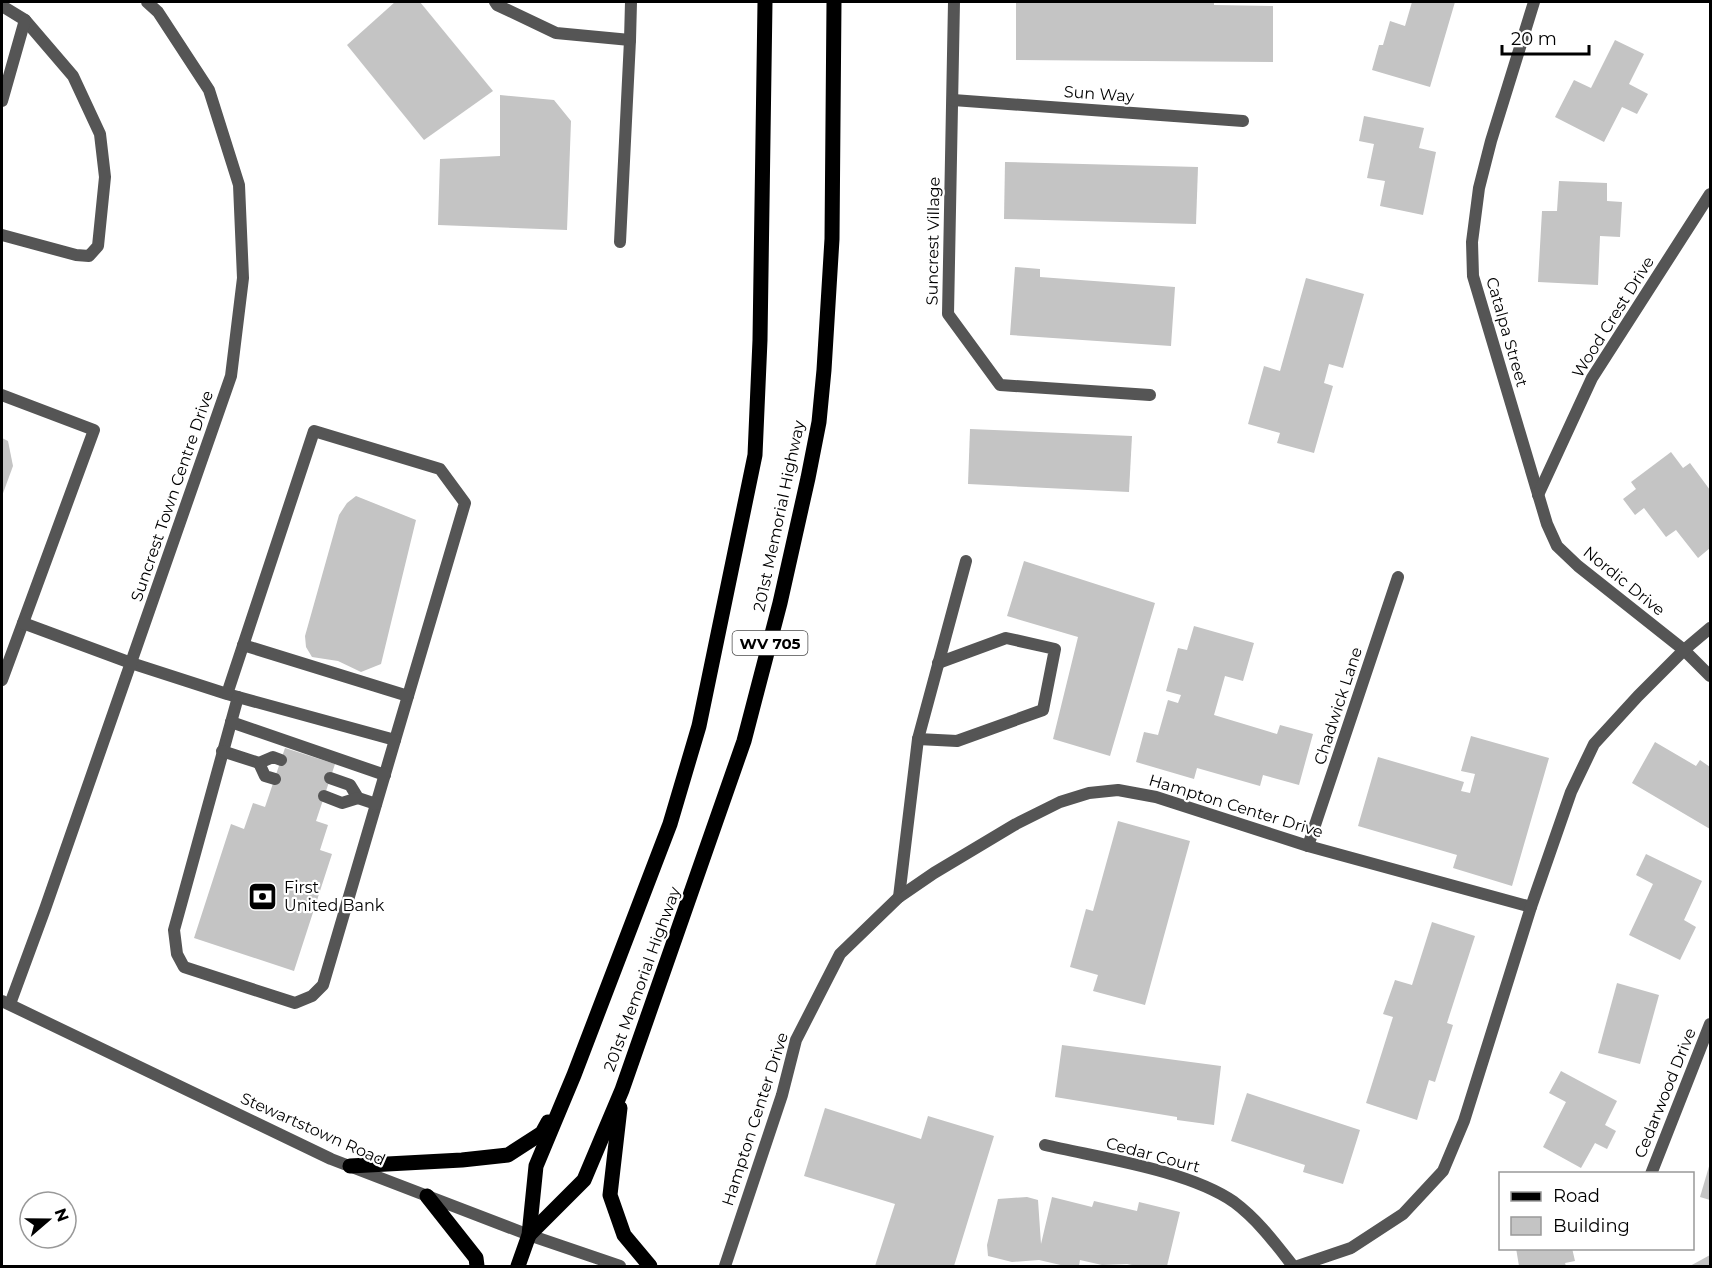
<svg xmlns="http://www.w3.org/2000/svg" width="1712" height="1268" font-family="Montserrat,sans-serif">
<style>
.building{fill:#c4c4c4}
.lines{fill:none;stroke-linecap:round;stroke-linejoin:round}
.service{stroke:#555;stroke-width:12}
.minor{stroke:#555;stroke-width:12}
.tertiary{stroke:#555;stroke-width:12}
.primary{stroke:#000;stroke-width:15}
.labels{text-anchor:middle;dominant-baseline:central;stroke-width:4.5;stroke-linejoin:round;paint-order:stroke}
.shield{fill:#fff;stroke:#4c4c4c;stroke-width:1.5}
.shield-label{font-size:15px;font-weight:bold;fill:#000}
.street-label{font-size:16px;fill:#000;stroke:#fff}
.poi-label{font-size:16px;fill:#000;stroke:#fff;text-anchor:start}
</style>
<rect width="100%" height="100%" fill="#fff"/>
<g class="building">
<polygon points="395,2 420,2 493,91 424,140 347,45"/>
<polygon points="1016,2 1214,2 1214,5 1273,6 1273,62 1016,60"/>
<polygon points="1412,2 1455,2 1430,87 1372,70 1379,45 1383,45 1390,21 1405,26"/>
<polygon points="1615,40 1644,54 1629,84 1648,94 1637,114 1622,107 1604,142 1555,117 1574,80 1591,88"/>
<polygon points="500,95 554,100 571,121 567,230 438,225 440,159 500,156"/>
<polygon points="1364,116 1424,128 1419,148 1436,152 1423,215 1380,206 1385,181 1367,178 1374,144 1359,141"/>
<polygon points="1005,162 1198,167 1196,224 1004,219"/>
<polygon points="1559,181 1607,183 1607,201 1622,202 1620,237 1600,236 1598,285 1538,282 1542,211 1557,211"/>
<polygon points="1015,267 1040,269 1040,277 1175,287 1171,346 1010,335"/>
<polygon points="1306,278 1364,294 1343,368 1329,364 1324,383 1333,386 1314,453 1277,443 1280,433 1248,424 1264,366 1280,371"/>
<polygon points="970,429 1132,436 1129,492 968,484"/>
<polygon points="2,438 8,441 13,466 2,496"/>
<polygon points="1671,452 1683,468 1690,463 1710,490 1710,548 1698,558 1676,530 1666,537 1644,508 1635,515 1623,499 1636,489 1631,482"/>
<polygon points="356,496 416,520 381,664 361,672 338,661 312,657 306,647 305,636 339,515 347,503"/>
<polygon points="1024,561 1155,603 1110,756 1053,739 1078,637 1007,616"/>
<polygon points="1194,626 1254,643 1243,681 1225,676 1214,715 1277,734 1280,725 1313,734 1299,785 1263,775 1260,786 1197,768 1194,779 1136,762 1144,732 1158,735 1168,700 1178,703 1181,695 1166,691 1178,648 1187,650"/>
<polygon points="1471,736 1549,758 1512,886 1453,868 1457,855 1358,826 1378,757 1464,782 1461,791 1470,793 1475,774 1461,771"/>
<polygon points="1655,742 1696,766 1700,760 1710,767 1710,829 1632,783"/>
<polygon points="285,748 335,764 316,821 328,825 320,850 332,854 294,971 194,938 231,824 244,829 253,803 265,807"/>
<polygon points="1118,821 1190,841 1145,1005 1093,991 1098,975 1070,967 1086,909 1093,911"/>
<polygon points="1646,854 1702,881 1684,920 1696,927 1680,960 1629,935 1653,884 1636,875"/>
<polygon points="1432,922 1475,936 1447,1023 1453,1025 1435,1082 1429,1080 1417,1120 1366,1103 1393,1017 1383,1014 1395,980 1412,985"/>
<polygon points="1617,983 1659,995 1640,1064 1598,1053"/>
<polygon points="1062,1045 1221,1066 1214,1125 1177,1120 1177,1117 1055,1097"/>
<polygon points="1561,1071 1617,1101 1605,1125 1616,1131 1607,1149 1595,1143 1581,1168 1543,1147 1566,1102 1549,1093"/>
<polygon points="1247,1093 1360,1130 1343,1184 1303,1172 1305,1165 1231,1141"/>
<polygon points="825,1108 921,1139 928,1116 994,1136 954,1266 875,1266 895,1204 804,1176"/>
<polygon points="1710,1163 1710,1200 1700,1197"/>
<polygon points="1027,1197 1038,1200 1041,1244 1052,1197 1092,1207 1094,1201 1137,1211 1139,1202 1180,1212 1167,1266 1137,1266 1127,1264 1102,1265 1080,1260 1079,1266 1065,1266 1039,1260 1012,1262 988,1256 987,1245 998,1199"/>
<polygon points="1516,1248 1572,1248 1575,1261 1565,1263 1566,1266 1519,1266"/>
<polygon points="1710,1255 1710,1266 1690,1266"/>
</g>
<g class="lines">
<g class="service">
<polyline points="495,2 497,5 556,33 630,40 620,242"/>
<polyline points="2,6 25,20 73,76 100,134 105,177 98,246 89,256 76,255 2,235"/>
<polyline points="630,40 631,2"/>
<polyline points="2,101 25,20"/>
<polyline points="2,395 94,430 2,680"/>
<polyline points="23,623 131,663 227,694 395,740 465,503 440,469 314,431 227,694"/>
<polyline points="243,645 408,696"/>
<polyline points="238,697 174,930 177,954 184,967 295,1003 312,996 323,985 395,740"/>
<polyline points="231,722 385,775"/>
<polyline points="918,739 957,741 1043,710 1055,649 1006,638 938,663"/>
<polyline points="222,751 259,763 273,757 281,760"/>
<polyline points="259,763 265,776 275,779"/>
<polyline points="330,778 350,785 358,798 376,804"/>
<polyline points="324,796 342,803 358,798"/>
<polyline points="899,897 918,739 966,561"/>
<path d="M1045,1145C1100,1158 1188,1170 1234,1202C1258,1220 1275,1243 1293,1266"/>
</g>
<g class="minor">
<polyline points="954,2 948,314 1000,385 1150,395"/>
<polyline points="1534,2 1491,141 1479,188 1472,242 1473,276 1547,524 1557,546 1578,566 1684,650 1710,676"/>
<polyline points="953,100 1243,121"/>
<polyline points="1538,495 1592,378 1710,194"/>
<polyline points="1308,846 1398,577"/>
<polyline points="10,1004 45,909 231,376 243,278 239,185 209,90 158,12 147,2"/>
<polyline points="1651,1174 1710,1024"/>
<polyline points="725,1266 782,1095 796,1040 840,954 899,897 934,873 1016,824 1060,802 1089,793 1118,790 1156,797 1308,846 1531,907"/>
<polyline points="1298,1266 1351,1248 1403,1214 1443,1171 1464,1121 1531,907 1571,792 1594,744 1638,696 1684,650 1710,628"/>
</g>
<polyline class="tertiary" points="2,1001 331,1159 529,1235 620,1266"/>
<g class="primary">
<polyline points="620,1108 610,1195 624,1235 650,1266"/>
<polyline points="350,1166 462,1160 508,1155 542,1133 548,1122"/>
<polyline points="427,1196 476,1258 477,1266"/>
<polyline points="529,1235 584,1180 622,1090 744,741 780,603 808,478 819,422 824,370 832,239 834,2"/>
<polyline points="518,1266 529,1235 536,1166 574,1075 670,824 699,726 755,455 760,340 765,2"/>
</g>
</g>
<defs>
<symbol id="bank-square" viewBox="-11 -11 22 22"><rect x="-9" y="-9" width="18" height="18" rx="4" fill="#000" stroke="#fff"/><path d="M-6-4H6V4H-6ZM0-2.3a2.3 2.3 0 1 0 0 4.6a2.3 2.3 0 1 0 0-4.6Z" fill="#fff"/></symbol>
</defs>
<g fill-rule="evenodd">
<use href="#bank-square" x="246" y="880" width="33" height="33"/>
</g>
<g class="labels">
<rect class="shield" x="732.5" y="631" width="75" height="24" rx="4.5"/>
<g class="shield-label">
<text x="770" y="643">WV 705</text>
</g>
<g class="street-label">
<text transform="translate(1099 94) rotate(4)">Sun Way</text>
<text transform="translate(933 241) rotate(-89)">Suncrest Village</text>
<text transform="translate(1613 317) rotate(-58)">Wood Crest Drive</text>
<text transform="translate(1507 332) rotate(74)">Catalpa Street</text>
<text transform="translate(172 496) rotate(-71)">Suncrest Town Centre Drive</text>
<text transform="translate(779 516) rotate(-78)">201st Memorial Highway</text>
<text transform="translate(1624 581) rotate(39)">Nordic Drive</text>
<text transform="translate(1338 706) rotate(-72)">Chadwick Lane</text>
<text transform="translate(1236 806) rotate(17)">Hampton Center Drive</text>
<text transform="translate(642 979) rotate(-70)">201st Memorial Highway</text>
<text transform="translate(1665 1093) rotate(-68)">Cedarwood Drive</text>
<text transform="translate(755 1119) rotate(-72)">Hampton Center Drive</text>
<text transform="translate(313 1129) rotate(24)">Stewartstown Road</text>
<text transform="translate(1153 1155) rotate(15)">Cedar Court</text>
</g>
<g class="poi-label">
<text x="284" y="887">First<tspan x="284" dy="18">United Bank</tspan></text>
</g>
</g>
<rect width="1712" height="1268" fill="none" stroke="#000000" stroke-width="6"/>
<rect x="1499" y="1172" width="195" height="78" fill="#ffffff" stroke="#999999" stroke-width="1.5"/>
<rect x="1511" y="1192" width="30" height="9" fill="#000000" stroke="#999999" stroke-width="1.5"/>
<text x="1553" y="1202" font-size="18" fill="#000000">Road</text>
<rect x="1511" y="1217" width="30" height="18" fill="#c4c4c4" stroke="#999999" stroke-width="1.5"/>
<text x="1553" y="1232" font-size="18" fill="#000000">Building</text>
<g transform="translate(48 1220) rotate(70)"><circle r="28" fill="#ffffff" stroke="#999999" stroke-width="1.5"/>
<path d="M0-4.5L10 22L0 15L-10 22Z" fill="#000000"/>
<text y="-9" font-size="16" font-weight="bold" text-anchor="middle" fill="#000000">N</text>
</g>
<path d="M1502 45v9h87v-9" fill="none" stroke="#000000" stroke-width="3"/>
<text x="1511" y="45" font-size="18" fill="#000000" stroke="#ffffff" stroke-width="4.5" paint-order="stroke">20 m</text>
</svg>
